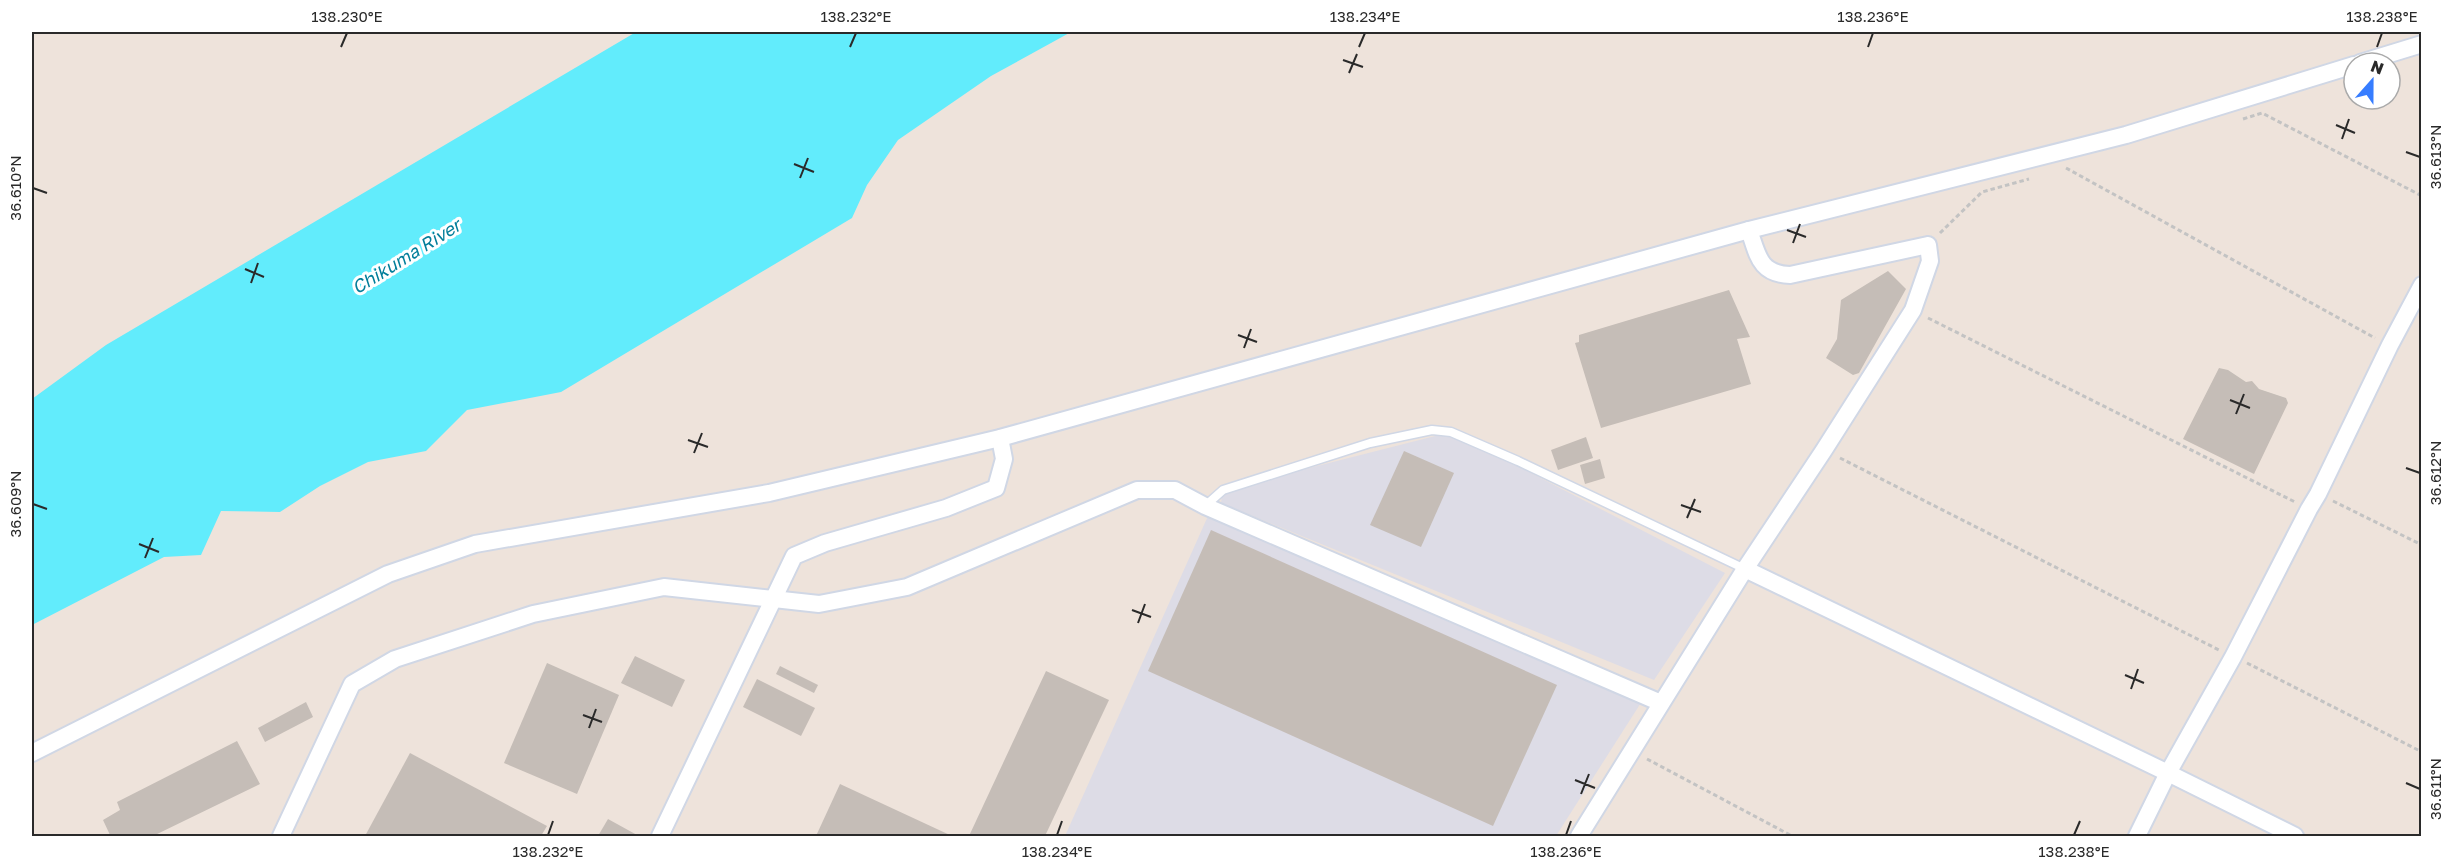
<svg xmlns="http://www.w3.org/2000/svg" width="2453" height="868" font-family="'Golos Text',sans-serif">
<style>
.industrial{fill:#dddce6}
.water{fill:#62ecfc}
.building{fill:#c5bdb7}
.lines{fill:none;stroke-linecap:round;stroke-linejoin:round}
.service-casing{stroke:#d0d7e5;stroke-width:11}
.minor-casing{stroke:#d0d7e5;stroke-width:20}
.path{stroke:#c3c3c3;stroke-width:3;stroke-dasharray:4.5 3;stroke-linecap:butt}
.service{stroke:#fff;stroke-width:8}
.minor{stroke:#fff;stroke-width:16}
.ticks{fill:none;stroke:#2a2a2a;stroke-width:2}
.labels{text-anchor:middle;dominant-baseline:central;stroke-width:6;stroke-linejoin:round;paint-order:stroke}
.water-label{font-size:18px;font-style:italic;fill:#027e9a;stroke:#fff}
.neatline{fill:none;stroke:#2a2a2a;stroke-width:2}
.ticks-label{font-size:15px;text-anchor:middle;fill:#2a2a2a}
</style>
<rect width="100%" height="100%" fill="#eee3db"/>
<g class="industrial">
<polygon points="1451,432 1725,573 1654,680 1221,503 1223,490"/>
<polygon points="1208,516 1644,698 1556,836 1065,836"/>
</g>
<polygon class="water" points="636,32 1071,32 991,76 898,140 867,185 852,218 561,392 467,410 426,451 368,462 320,486 280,512 221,511 201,555 164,557 32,625 32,399 106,345"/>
<g class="building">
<polygon points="1888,271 1906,289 1859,373 1853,375 1826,358 1837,339 1841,300"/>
<polygon points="1729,290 1750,337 1737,339 1751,384 1601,428 1575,343 1579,342 1579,335"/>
<polygon points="2219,368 2228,370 2246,382 2252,381 2259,389 2286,398 2288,403 2254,474 2183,439"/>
<polygon points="1586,437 1593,458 1558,470 1551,450"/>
<polygon points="1404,451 1454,473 1421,547 1370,525"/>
<polygon points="1600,459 1605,478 1585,484 1580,465"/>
<polygon points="1211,530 1557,685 1493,826 1148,671"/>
<polygon points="635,656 685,680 672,707 621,683"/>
<polygon points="547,663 619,695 577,794 504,763"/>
<polygon points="780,666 818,685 814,693 776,674"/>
<polygon points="1046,671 1109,700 1045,836 969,836"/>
<polygon points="757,679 815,708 801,736 743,707"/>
<polygon points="306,702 313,717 265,742 258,728"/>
<polygon points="237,741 260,784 153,836 110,835 103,820 120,810 117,802"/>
<polygon points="410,753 547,826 541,836 365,836"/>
<polygon points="840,784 952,836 816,836"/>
<polygon points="608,819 637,835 636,836 598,836"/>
</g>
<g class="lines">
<defs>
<polyline id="service" points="1205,506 1223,490 1370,443 1432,430 1451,432 1518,461 1745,569"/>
<g id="minor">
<polyline points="2360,63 2422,44"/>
<polyline points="1745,569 2168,773 2295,836"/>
<polyline points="32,753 388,574 475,544 769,493 1000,438 1749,230 2126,135 2354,65"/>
<polyline points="281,836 352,684 395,659 533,614 664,587 819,604 907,587 1137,490 1175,490 1205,506 1661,703"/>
<polyline points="660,836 794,556 825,543 946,508 996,488 1004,459 1000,438"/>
<path d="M1579,836L1745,569L1824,450L1913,310L1930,261L1928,245L1790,275C1759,274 1758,255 1749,230"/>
<polyline points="2137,836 2168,773 2233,657 2309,509 2318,494 2390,345 2422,285"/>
</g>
</defs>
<use href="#service" class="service-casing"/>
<use href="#minor" class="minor-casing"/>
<g class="path">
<polyline points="2243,119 2262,113 2422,196"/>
<polyline points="2066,168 2375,338"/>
<polyline points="1940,233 1982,192 2029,179"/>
<polyline points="1928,318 2295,502"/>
<polyline points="1840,458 2219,650"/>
<polyline points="2333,501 2422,545"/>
<polyline points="2247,663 2422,752"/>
<polyline points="1647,759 1792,836"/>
</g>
<use href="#service" class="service"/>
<use href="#minor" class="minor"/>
</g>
<path class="ticks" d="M341,47L347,33M850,47L856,33M1359,47L1365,33M1868,47L1873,33M2377,47L2382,33M1343,60L1363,67M1349,73L1357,54M2336,125L2355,133M2342,139L2349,119M2406,152L2420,157M794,164L814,172M800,178L808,158M33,188L47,193M1787,230L1806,237M1793,243L1800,224M245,269L264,277M251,283L258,263M1238,335L1257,342M1244,348L1251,329M2230,400L2250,408M2236,414L2244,394M688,440L708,447M694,453L702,433M2406,468L2420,473M33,504L47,509M1681,505L1701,512M1687,518L1695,499M139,544L159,552M145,558L153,538M1132,610L1151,617M1138,623L1145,604M2125,675L2144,683M2131,689L2138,669M583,715L602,722M589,728L596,709M1575,780L1595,788M2406,783L2420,789M1581,794L1589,774M548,835L553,821M1057,835L1062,821M1566,835L1571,821M2074,835L2080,821"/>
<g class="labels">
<g class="water-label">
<text transform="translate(406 256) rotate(-32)">Chikuma River</text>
</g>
</g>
<rect width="2453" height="868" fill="none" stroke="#ffffff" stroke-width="66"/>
<g transform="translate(2372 81) rotate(21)"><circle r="28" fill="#ffffff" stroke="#aaaaaa" stroke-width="1.5"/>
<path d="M0-4.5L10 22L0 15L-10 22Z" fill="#377dff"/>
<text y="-9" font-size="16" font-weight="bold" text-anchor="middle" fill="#2a2a2a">N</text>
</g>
<rect x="33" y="33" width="2387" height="802" class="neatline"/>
<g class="ticks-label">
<text x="347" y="22">138.230°E</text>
<text x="856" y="22">138.232°E</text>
<text x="1365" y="22">138.234°E</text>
<text x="1873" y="22">138.236°E</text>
<text x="2382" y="22">138.238°E</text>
<text transform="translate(2436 157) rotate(-90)" y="5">36.613°N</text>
<text transform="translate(16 188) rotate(-90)" y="5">36.610°N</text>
<text transform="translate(2436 473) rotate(-90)" y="5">36.612°N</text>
<text transform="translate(16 504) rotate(-90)" y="5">36.609°N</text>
<text transform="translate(2436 789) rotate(-90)" y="5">36.611°N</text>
<text x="548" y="857">138.232°E</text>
<text x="1057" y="857">138.234°E</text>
<text x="1566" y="857">138.236°E</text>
<text x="2074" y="857">138.238°E</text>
</g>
</svg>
